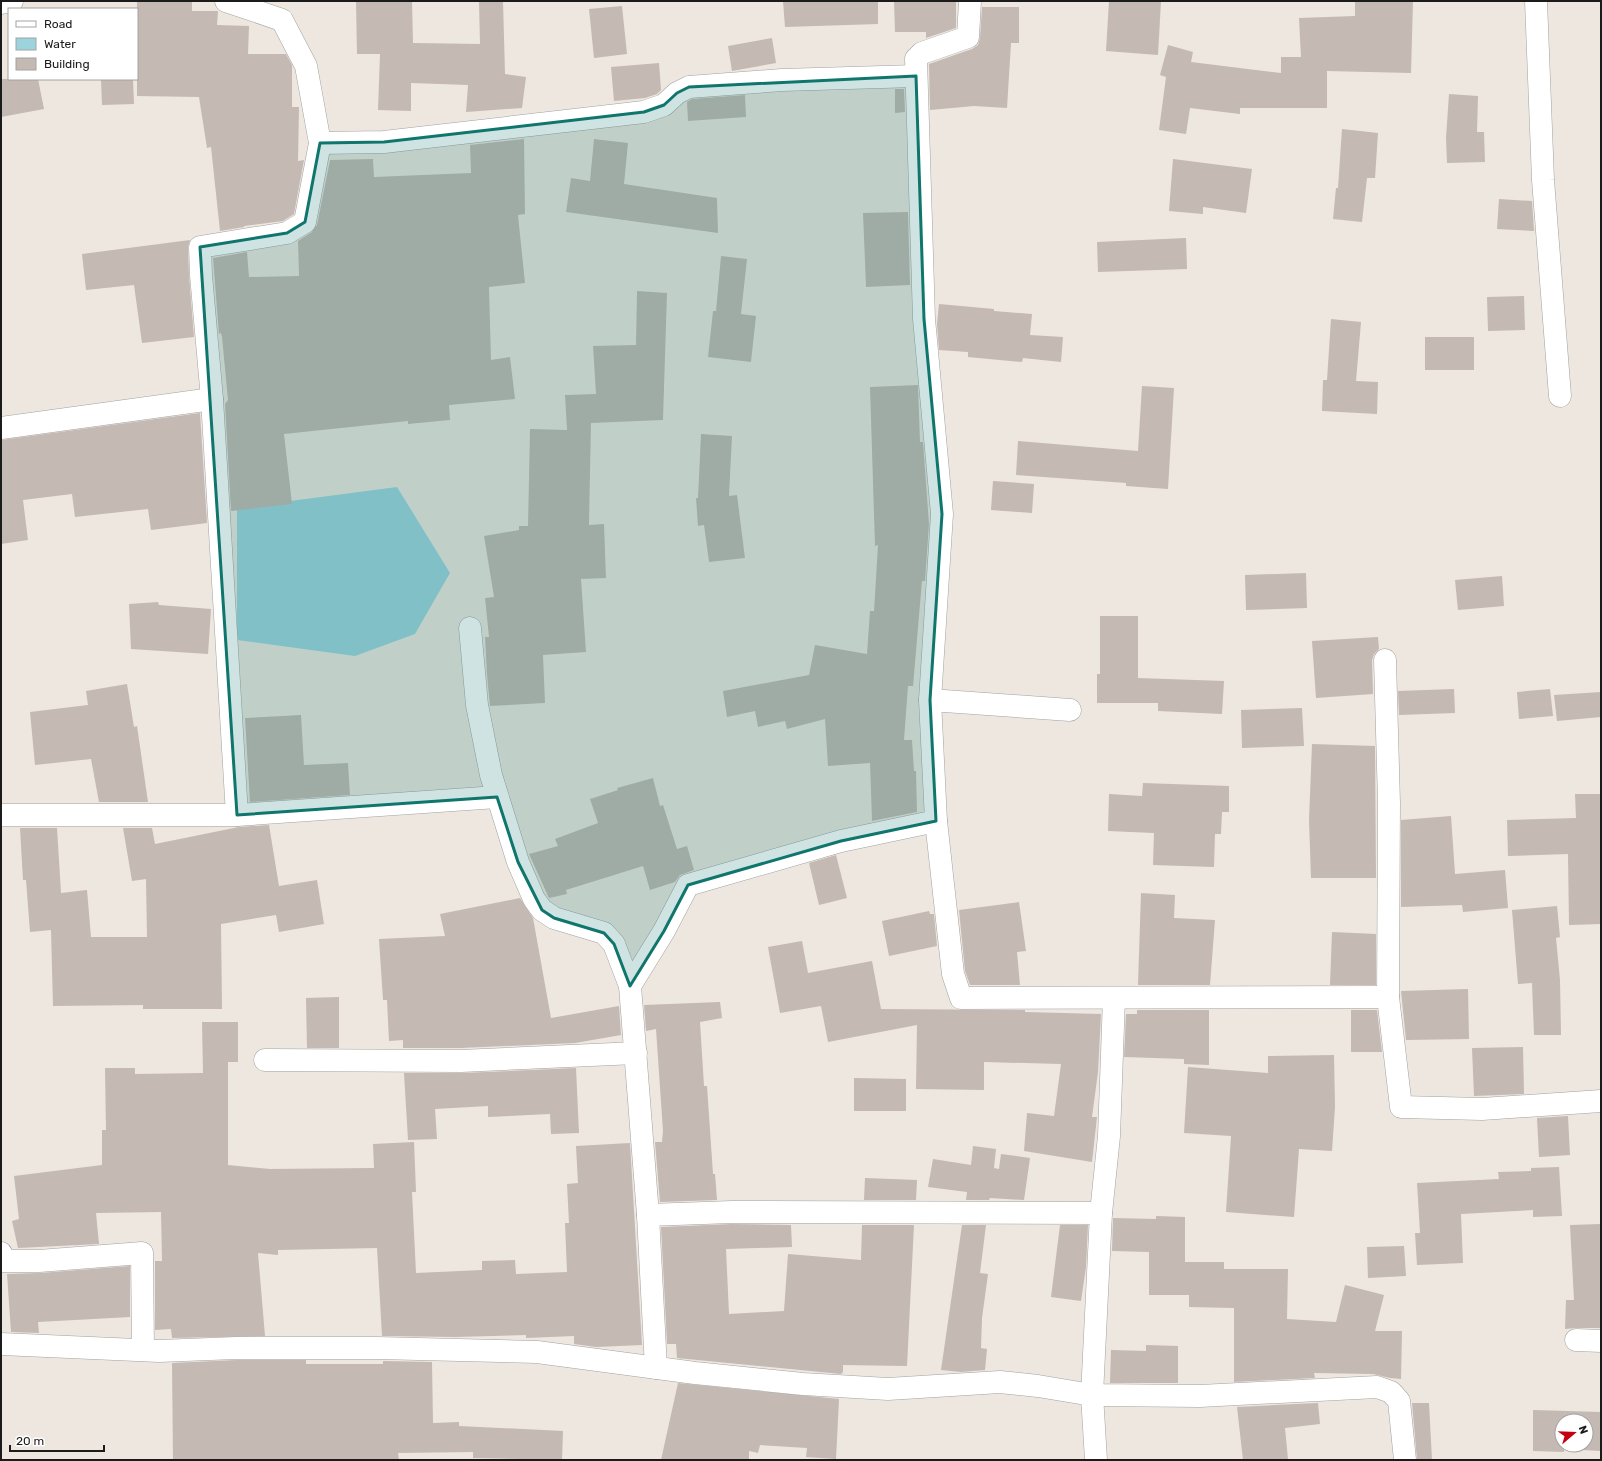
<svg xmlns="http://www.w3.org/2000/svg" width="1602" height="1461" font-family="Rubik,sans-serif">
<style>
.water{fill:#9dd3dd}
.building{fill:#c4b9b3;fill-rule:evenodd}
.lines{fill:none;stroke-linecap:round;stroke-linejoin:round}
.street-casing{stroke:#a2a2a2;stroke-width:23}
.street{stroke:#fff;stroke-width:22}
.marked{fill:#0f766e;fill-opacity:0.2;stroke:#0f766e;stroke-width:3;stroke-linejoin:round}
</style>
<rect width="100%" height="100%" fill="#ede7df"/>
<polygon class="water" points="397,487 450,573 415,634 355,656 237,640 237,508"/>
<g class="building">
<polygon points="137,1 192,1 192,11 218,11 217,25 249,26 248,54 286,54 292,65 292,107 299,107 298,161 304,160 294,214 283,221 244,226 244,227 220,231 211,147 207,148 199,97 137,96"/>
<polygon points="356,1 412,1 413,43 480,44 479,1 503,1 505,74 526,77 522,108 466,112 468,85 411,83 411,111 378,110 380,54 357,54"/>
<polygon points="783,1 878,1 878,24 785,27"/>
<polygon points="894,1 956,1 956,28 926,38 926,32 895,32"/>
<polygon points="1109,1 1161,1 1158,55 1106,51"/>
<polygon points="1355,1 1413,1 1411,73 1327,71 1327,108 1240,108 1240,114 1190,108 1186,134 1159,130 1166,77 1160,75 1168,45 1193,52 1191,62 1281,73 1281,57 1301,57 1299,18 1355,16"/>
<polygon points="622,6 627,54 594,58 589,9"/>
<polygon points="982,7 1019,7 1019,43 1011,43 1007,108 974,106 930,110 929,64 972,49 978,45 980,38"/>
<polygon points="772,38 776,63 732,71 728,46"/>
<polygon points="659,63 661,90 657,94 645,98 614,101 611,67"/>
<polygon points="1,79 38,79 44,109 1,117"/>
<polygon points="101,79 133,79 134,104 102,105"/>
<polygon points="895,89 904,89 905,112 895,113"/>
<polygon points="1449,94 1478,96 1477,132 1484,132 1485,162 1447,163 1446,138"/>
<polygon points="745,95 746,117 688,121 687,102 692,99"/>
<polygon points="1342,129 1378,133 1375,178 1367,178 1362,222 1333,219 1336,188 1338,188"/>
<polygon points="524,139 525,214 518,215 525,283 489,287 491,360 510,357 515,399 449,405 450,420 408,424 408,421 284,434 292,504 231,511 225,404 228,400 222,337 221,333 219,334 213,258 247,252 249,277 299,276 298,241 312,232 317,225 330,160 373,159 374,177 471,173 470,145"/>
<polygon points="594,139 628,143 624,184 717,198 718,233 566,212 571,178 590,181"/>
<polygon points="1173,159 1252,169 1246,213 1203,207 1203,214 1169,211"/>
<polygon points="1499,199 1532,201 1534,231 1497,229"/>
<polygon points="908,212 910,285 866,287 863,213"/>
<polygon points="1186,238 1187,269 1098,272 1097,242"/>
<polygon points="190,240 188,247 189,275 194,337 142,343 134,285 86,290 82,254"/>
<polygon points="721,256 747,259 741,314 756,316 751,362 708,357 713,311 716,311"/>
<polygon points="637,291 667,293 663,420 591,423 589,525 604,524 606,578 581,579 586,652 543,655 545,703 490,706 487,675 485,637 489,637 485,598 494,597 484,536 519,530 519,526 528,526 530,429 567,430 565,395 596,394 593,346 636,345"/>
<polygon points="1524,296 1525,330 1488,331 1487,297"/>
<polygon points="939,304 994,309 994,311 1032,314 1030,335 1063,337 1061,362 1023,358 1022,362 968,357 968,352 939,350 937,324"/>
<polygon points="1331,319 1361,322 1356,381 1378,382 1377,414 1322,411 1323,380 1327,380"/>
<rect x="1425" y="337" width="49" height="33"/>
<polygon points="918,385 920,442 923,442 929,524 925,581 922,581 913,686 908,686 904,740 912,740 914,771 916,771 917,812 872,821 870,763 828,766 825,719 787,729 785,721 758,727 755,711 727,717 723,691 809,675 815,645 867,654 870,611 874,611 878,545 875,546 870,387"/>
<polygon points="1142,386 1174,388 1168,489 1126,486 1126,483 1016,475 1018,441 1138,451"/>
<polygon points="200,413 207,523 151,530 148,509 75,517 72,494 23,500 28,540 1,544 1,440"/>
<polygon points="701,434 732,436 729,496 737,495 745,558 709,562 704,525 698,526 696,498 698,498"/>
<polygon points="993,481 1034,484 1032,513 991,510"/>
<polygon points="1306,573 1307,608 1246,610 1245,575"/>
<polygon points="1502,576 1504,606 1458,610 1455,580"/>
<polygon points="158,602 159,605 211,609 208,654 131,649 129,604"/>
<polygon points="1100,616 1138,616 1138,678 1224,681 1222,714 1158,711 1158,703 1097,703 1097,674 1100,674"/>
<polygon points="1378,637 1379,649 1374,654 1372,660 1373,694 1316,698 1312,641"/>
<polygon points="127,684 134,727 137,726 148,802 99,802 91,759 35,765 30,712 88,705 86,691"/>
<polygon points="1454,689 1455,713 1399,715 1398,691"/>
<polygon points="1550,689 1553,716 1519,719 1517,692"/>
<polygon points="1601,692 1601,717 1557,721 1554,695"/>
<polygon points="1302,708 1304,746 1242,748 1241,710"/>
<polygon points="301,715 304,765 348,763 350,795 250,802 245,718"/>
<polygon points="1312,744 1375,746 1376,878 1311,878 1309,820"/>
<polygon points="653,778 660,806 663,805 677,849 687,846 694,870 680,875 675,882 650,890 643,866 566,890 567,894 549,898 529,854 558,846 555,839 598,823 590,799 618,790 617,788"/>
<polygon points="1143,783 1229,786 1229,812 1222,812 1221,834 1215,834 1214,867 1153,865 1154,833 1108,831 1109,794 1142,796"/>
<polygon points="1575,794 1601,794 1601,924 1569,925 1568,854 1508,856 1507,820 1576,818"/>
<polygon points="1451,816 1455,874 1505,870 1508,908 1463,912 1462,905 1401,907 1401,820"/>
<polygon points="269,825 279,886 317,880 324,924 279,932 276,915 221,924 222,1009 143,1009 143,1005 53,1006 51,930 30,932 26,880 23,880 20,828 57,828 61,893 87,890 91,937 147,937 146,879 132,881 123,828 152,828 155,844 239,827"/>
<polygon points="836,855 847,898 819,905 809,863"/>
<polygon points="1141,893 1175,895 1174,918 1215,920 1210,985 1138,985"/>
<polygon points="520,898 533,918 551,1018 619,1006 621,1035 575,1043 461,1048 403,1048 403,1040 389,1041 387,1000 383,1000 379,939 445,936 440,914"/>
<polygon points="1019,902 1026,951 1017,952 1020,985 970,985 965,971 959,910"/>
<polygon points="1557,906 1560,937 1556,938 1560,980 1561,1035 1534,1035 1532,983 1518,984 1512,910"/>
<polygon points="929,911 930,914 934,914 937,946 889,956 882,921"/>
<polygon points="1332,932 1376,934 1376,985 1330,985"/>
<polygon points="802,941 808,973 872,961 881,1009 1025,1010 1025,1012 1101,1014 1098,1072 1092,1117 1097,1117 1092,1162 1024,1151 1027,1113 1054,1116 1061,1064 984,1062 984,1090 916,1089 917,1025 828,1042 821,1006 780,1013 768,947"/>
<polygon points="1468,989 1469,1039 1406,1040 1401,991"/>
<polygon points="339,997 339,1048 307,1048 306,998"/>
<polygon points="720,1002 722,1018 700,1022 704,1086 707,1086 713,1174 715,1174 717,1200 660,1202 655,1142 662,1142 663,1131 656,1029 646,1031 644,1005"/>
<polygon points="1137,1010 1209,1010 1209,1065 1184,1064 1184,1059 1124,1057 1126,1014 1137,1014"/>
<polygon points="1351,1010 1377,1010 1382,1052 1351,1052"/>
<polygon points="202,1022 238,1022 238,1062 228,1062 228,1165 270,1169 374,1168 373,1144 414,1142 416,1192 412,1192 416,1273 482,1270 482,1261 515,1260 516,1274 567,1272 565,1223 569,1223 567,1184 578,1183 576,1146 630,1143 642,1345 596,1347 574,1344 574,1336 526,1338 526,1335 455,1337 382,1336 377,1248 278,1250 278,1255 258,1253 265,1336 172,1338 171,1329 155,1330 155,1261 162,1261 161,1212 96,1213 99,1244 18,1248 12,1221 19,1219 14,1176 102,1165 102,1130 106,1130 105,1068 135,1068 135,1074 203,1073"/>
<polygon points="1523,1047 1524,1094 1474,1096 1472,1048"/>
<polygon points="1334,1055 1335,1107 1332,1151 1299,1149 1294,1217 1226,1212 1231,1136 1184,1133 1188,1067 1268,1073 1268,1056"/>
<polygon points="576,1068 579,1133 551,1134 550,1114 488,1117 488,1106 435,1109 437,1139 408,1140 404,1073 462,1073"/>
<polygon points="854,1078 906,1079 906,1111 854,1111"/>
<polygon points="1568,1116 1570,1155 1539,1157 1537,1118"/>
<polygon points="973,1146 996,1149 994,1168 999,1169 1001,1154 1030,1158 1024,1200 990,1198 989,1200 966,1200 967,1192 928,1187 933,1159 971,1165"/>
<polygon points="1559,1167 1562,1216 1533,1217 1533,1210 1461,1214 1463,1263 1417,1265 1415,1233 1420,1233 1417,1183 1499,1179 1498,1172 1531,1171 1531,1168"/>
<polygon points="865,1178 917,1180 916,1200 864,1200"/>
<polygon points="1156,1216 1185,1217 1185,1262 1224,1262 1224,1269 1288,1269 1287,1319 1336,1322 1345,1285 1384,1295 1375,1331 1402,1331 1401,1379 1390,1378 1373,1374 1314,1373 1315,1378 1234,1382 1234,1308 1189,1307 1189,1295 1149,1295 1149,1252 1112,1251 1113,1218 1156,1219"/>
<polygon points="732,1224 791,1225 792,1247 726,1249 729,1314 784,1311 788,1254 861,1260 862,1225 914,1225 907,1366 843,1365 843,1372 841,1374 677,1358 676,1344 667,1344 661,1227"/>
<polygon points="1601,1224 1601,1328 1576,1328 1565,1329 1566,1300 1574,1300 1570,1225"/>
<polygon points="962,1225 986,1225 980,1273 988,1274 982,1318 981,1348 987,1349 985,1370 961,1372 941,1370"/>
<polygon points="1060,1225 1088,1225 1086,1267 1081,1301 1051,1297"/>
<polygon points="1404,1246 1406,1276 1368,1278 1367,1247"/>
<polygon points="130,1266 130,1317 38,1322 39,1333 11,1332 7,1274 40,1273"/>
<polygon points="1146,1345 1178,1346 1178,1383 1110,1383 1111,1350 1146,1351"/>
<polygon points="236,1360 306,1360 306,1364 383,1364 383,1361 432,1362 433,1423 459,1422 459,1426 563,1431 562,1460 473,1458 473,1452 398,1453 399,1460 173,1460 172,1363"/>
<polygon points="678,1383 839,1399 836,1459 806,1457 807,1448 760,1445 758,1453 749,1451 749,1460 661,1460"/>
<polygon points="1318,1403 1320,1424 1285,1428 1288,1459 1243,1460 1237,1407"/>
<polygon points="1412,1403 1429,1403 1432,1460 1417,1460"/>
<path d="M1533,1410L1601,1412V1451L1564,1449V1452L1533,1451ZM1562,1421H1586V1445H1562Z"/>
</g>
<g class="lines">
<defs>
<g id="street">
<polyline points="1536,1 1543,180 1560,396"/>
<polyline points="1,3 12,1"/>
<polyline points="320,143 384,142 644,112 664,105 677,93 689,87 782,80 916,76"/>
<polyline points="212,399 237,815"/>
<polyline points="1,428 212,399 201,275 200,247 287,233 305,222 320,143 306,66 282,20 226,1"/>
<polyline points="470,628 477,705 491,775 518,862 534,899 542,910 554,918 604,933 614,944 630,986"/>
<polyline points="1385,660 1389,803 1388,997 1401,1107 1482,1109 1601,1101"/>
<polyline points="930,700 1070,710"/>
<polyline points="1,815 237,815 497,797"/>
<polyline points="936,821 953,974 961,998 1388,997"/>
<polyline points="265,1060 461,1061 636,1053"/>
<polyline points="648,1215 732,1212 1101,1213"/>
<polyline points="1,1253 4,1261 39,1261 142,1253 143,1350"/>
<polyline points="1576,1340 1601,1341"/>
<polyline points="1,1344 159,1351 236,1348 377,1348 537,1352 695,1373 803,1384 888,1389 1000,1382 1038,1386 1092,1395 1200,1396 1377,1387 1391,1392 1399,1401 1405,1460"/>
<polyline points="656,1368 648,1215 630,986 664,931 688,885 841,841 936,821 930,700 942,514 924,319 916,59 922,53 968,37 970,1"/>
<polyline points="1096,1460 1092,1395 1101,1213 1109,1136 1114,998"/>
</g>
</defs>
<use href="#street" class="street-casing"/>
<use href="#street" class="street"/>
</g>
<path class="marked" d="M916,76L924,319L942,514L930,700L936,821L841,841L688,885L664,931L630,986L614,944L604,933L554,918L542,910L518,862L497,797L237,815L200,247L287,233L305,222L320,143L384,142L644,112L664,105L677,93L689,87Z"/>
<rect width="1602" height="1461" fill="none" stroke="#1b1b1b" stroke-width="4"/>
<rect x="8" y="8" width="130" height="72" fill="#ffffff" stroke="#a4a4a4"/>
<rect x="16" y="21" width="20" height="6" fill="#ffffff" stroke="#a4a4a4"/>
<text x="44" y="28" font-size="12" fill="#1b1b1b">Road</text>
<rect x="16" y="38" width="20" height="12" fill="#9dd3dd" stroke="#a4a4a4"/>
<text x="44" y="48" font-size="12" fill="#1b1b1b">Water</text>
<rect x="16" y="58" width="20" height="12" fill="#c4b9b3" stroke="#a4a4a4"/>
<text x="44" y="68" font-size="12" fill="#1b1b1b">Building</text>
<g transform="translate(1574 1433) rotate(71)"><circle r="19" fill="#ffffff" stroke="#a4a4a4"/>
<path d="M0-3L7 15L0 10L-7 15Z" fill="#c5000e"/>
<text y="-6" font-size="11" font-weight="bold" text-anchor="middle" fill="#1b1b1b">N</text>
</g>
<path d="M10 1445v6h94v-6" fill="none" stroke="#1b1b1b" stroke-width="2"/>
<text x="16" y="1445" font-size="12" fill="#1b1b1b" stroke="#ffffff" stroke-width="3" paint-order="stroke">20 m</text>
</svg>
